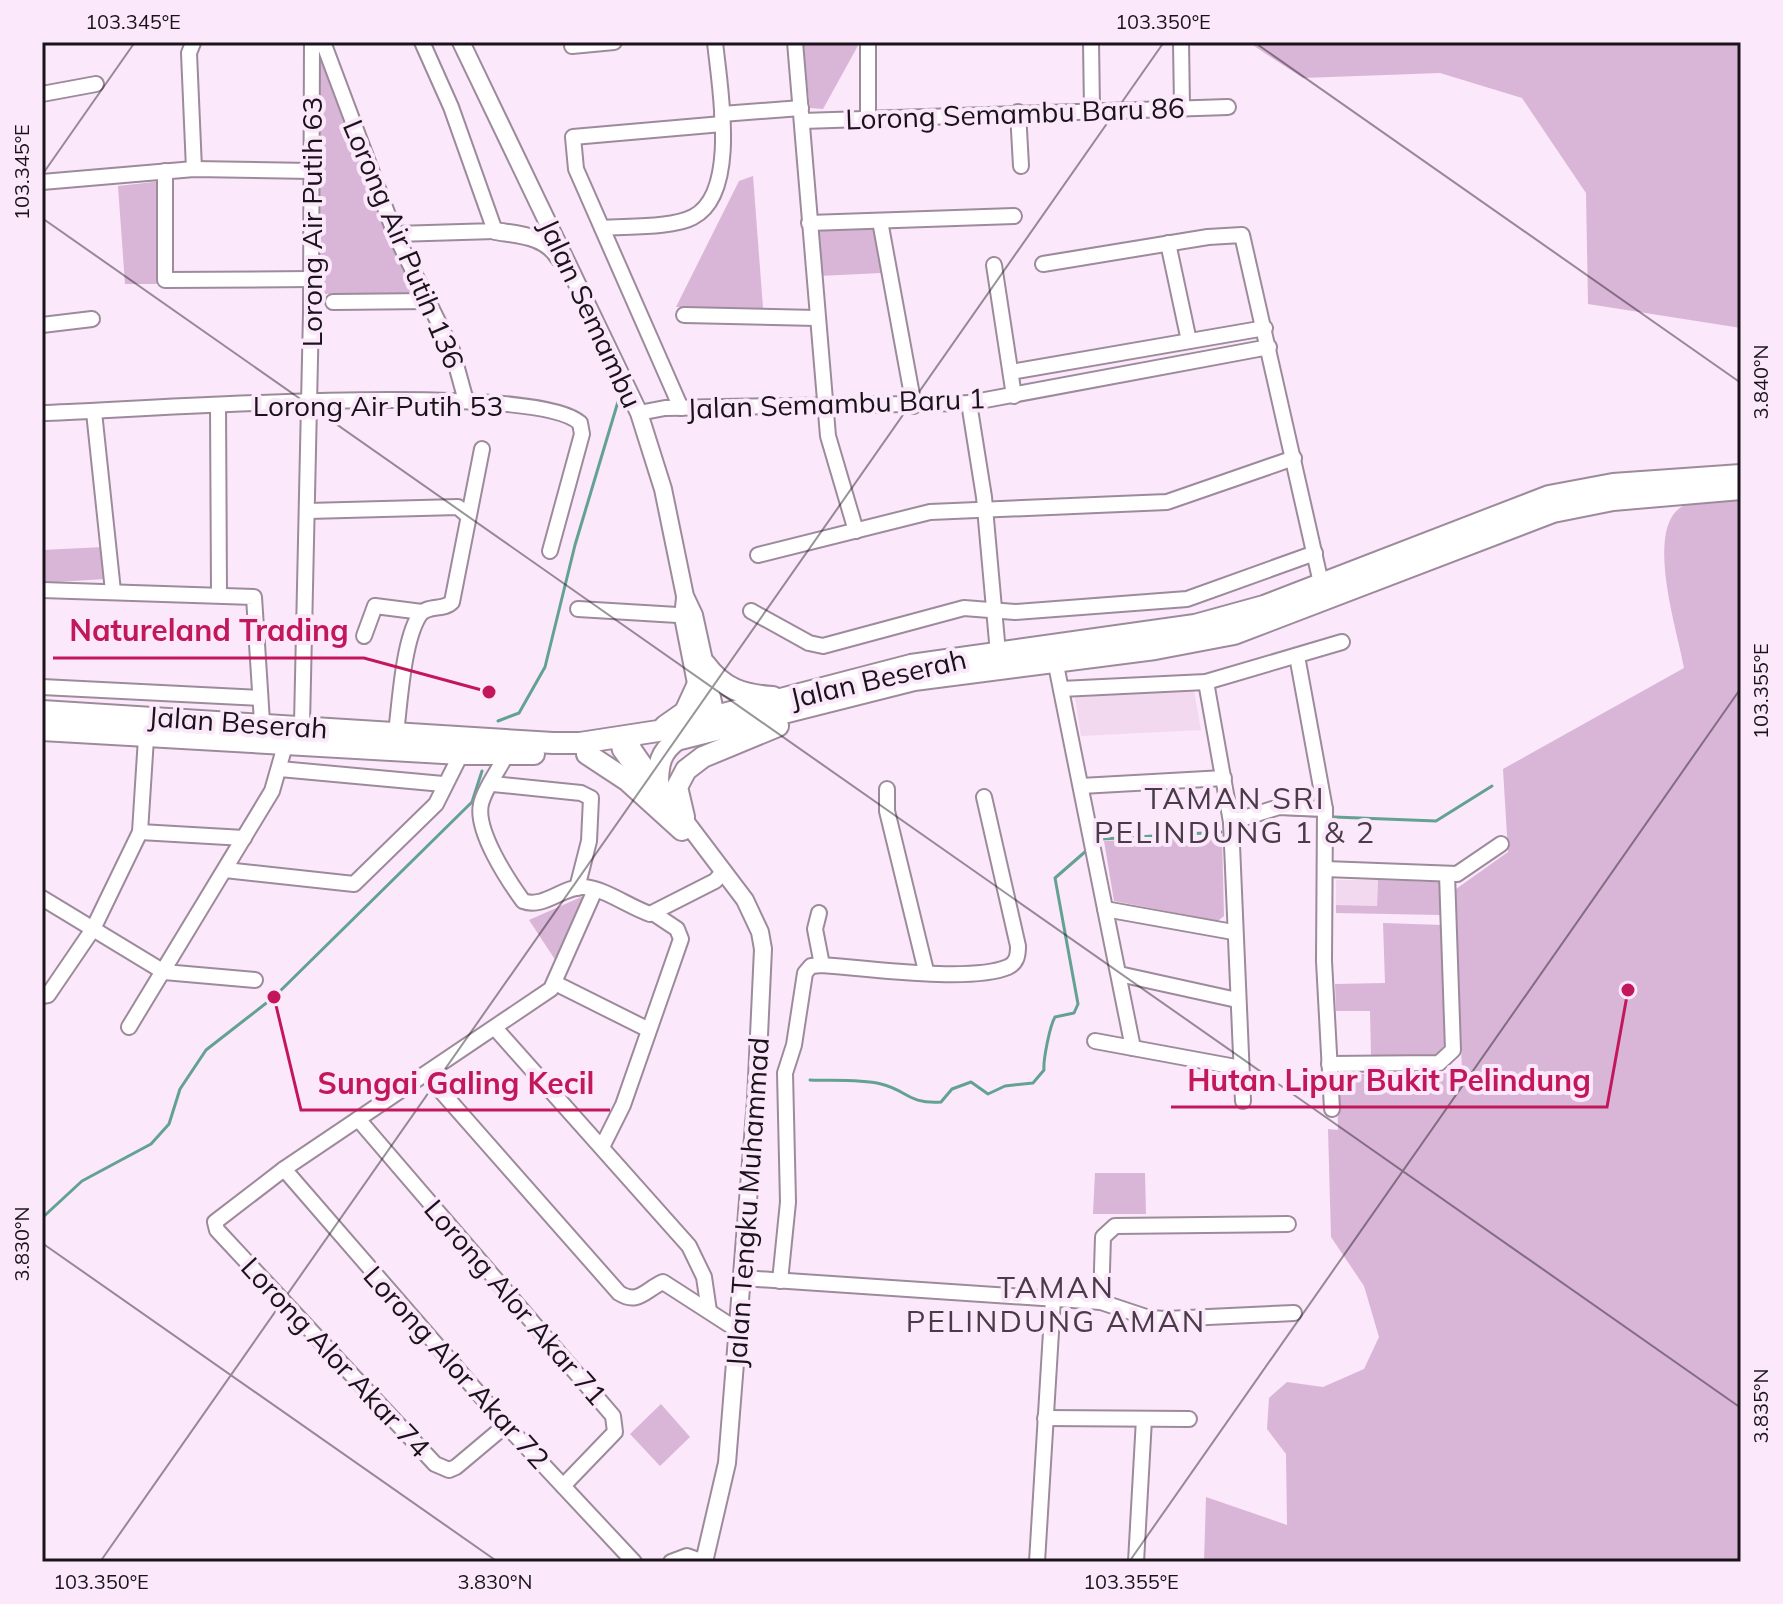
<svg xmlns="http://www.w3.org/2000/svg" width="1783" height="1604" font-family="Mulish,sans-serif">
<style>
.built{fill:#f2d9f0}
.green{fill:#d9b6d7}
.lines{fill:none;stroke-linecap:round;stroke-linejoin:round}
.stream{stroke:#63a193;stroke-width:3}
.minor-casing{stroke:#9d8b9c;stroke-width:18}
.major-casing{stroke:#9d8b9c;stroke-width:20}
.highway-casing{stroke:#9d8b9c;stroke-width:24}
.minor{stroke:#fff;stroke-width:14}
.major{stroke:#fff;stroke-width:16}
.highway{stroke:#fff;stroke-width:20}
.ticks{fill:none;stroke:#1a141a;stroke-width:2;stroke-opacity:0.45}
.labels{text-anchor:middle;dominant-baseline:central;stroke-width:8;stroke-linejoin:round;paint-order:stroke}
.street-label{font-size:28px;fill:#1a141a;stroke:#fbe8fa}
.neighbourhood-label{font-size:30px;letter-spacing:2px;fill:#4a3b49;stroke:#fbe8fa}
.leader{fill:none;stroke:#c2185b;stroke-width:3}
.callout-dot{fill:#c2185b;stroke:#fbe8fa;stroke-width:3}
.callout-label{font-size:30px;text-anchor:middle;font-weight:bold;fill:#c2185b;stroke:#fbe8fa;stroke-width:8;stroke-linejoin:round;paint-order:stroke}
.neatline{fill:none;stroke:#1a141a;stroke-width:3}
.ticks-label{font-size:20px;text-anchor:middle;fill:#1a141a}
</style>
<rect width="100%" height="100%" fill="#fbe8fa"/>
<g class="built">
<polygon points="1194,691 1201,730 1081,736 1075,697"/>
<polygon points="1336,880 1378,880 1377,906 1336,905"/>
</g>
<g class="green">
<polygon points="314,42 320,42 415,295 320,294"/>
<polygon points="802,42 860,42 823,109 810,108"/>
<polygon points="1248,42 1741,42 1741,328 1588,304 1586,193 1522,98 1440,73 1303,78"/>
<polygon points="753,176 763,308 676,307 739,181"/>
<polygon points="162,181 159,284 125,284 118,186"/>
<polygon points="878,224 881,273 819,276 817,227"/>
<path d="M1741,499V1562H1204L1206,1497L1287,1525L1286,1454L1267,1429L1269,1398L1287,1382L1323,1387L1364,1369L1379,1337L1364,1286L1331,1237L1328,1129L1338,1130L1337,1080L1347,1074L1462,1073L1456,889L1508,852L1503,769L1684,668C1678,632 1642,524 1685,505C1700,499 1725,501 1741,499Z"/>
<polygon points="103,547 105,579 42,583 42,550"/>
<polygon points="1222,836 1224,916 1218,921 1114,901 1104,841"/>
<polygon points="1378,880 1439,882 1441,915 1336,913 1336,905 1377,906"/>
<polygon points="588,894 556,961 529,920"/>
<polygon points="1383,923 1442,925 1448,1042 1437,1056 1371,1055 1370,1011 1336,1011 1335,984 1385,983"/>
<polygon points="1095,1173 1145,1173 1146,1214 1093,1214"/>
<polygon points="661,1404 690,1437 660,1466 630,1434"/>
</g>
<g class="lines">
<g class="stream">
<polyline points="498,721 519,713 545,667 575,545 620,395"/>
<polyline points="1275,814 1315,816"/>
<polyline points="1334,817 1436,821 1492,786"/>
<polyline points="1102,839 1221,832"/>
<path d="M810,1080C832,1081 859,1079 881,1084C907,1090 907,1104 941,1102L952,1089L971,1082L988,1094L1005,1086L1033,1083L1044,1070C1043,1060 1050,1025 1055,1017L1074,1013L1078,1004L1055,878L1086,851"/>
<polyline points="42,1218 82,1181 151,1144 169,1124 180,1089 206,1050 274,997 472,802 482,771"/>
</g>
<defs>
<g id="minor">
<polyline points="323,42 395,234 452,350 466,401"/>
<polyline points="795,42 828,436 856,531"/>
<polyline points="868,42 868,119"/>
<polyline points="1091,42 1092,109"/>
<polyline points="1181,42 1182,107"/>
<polyline points="193,43 189,53 194,169"/>
<polyline points="572,46 614,42"/>
<polyline points="42,94 96,84"/>
<polyline points="1018,112 1021,166"/>
<polyline points="722,114 801,108"/>
<polyline points="802,121 1228,107"/>
<polyline points="165,171 165,280 312,279"/>
<polyline points="42,182 194,169 312,171"/>
<polyline points="880,221 914,406"/>
<polyline points="809,223 1014,216"/>
<path d="M602,228C626,226 673,228 693,217C740,193 719,84 715,42"/>
<polyline points="395,234 495,231 451,107 422,42"/>
<polyline points="1168,243 1189,341"/>
<polyline points="1043,264 1208,237 1242,235 1321,583"/>
<polyline points="994,265 1014,396"/>
<polyline points="333,302 429,301"/>
<polyline points="684,315 817,318"/>
<polyline points="42,325 92,319"/>
<polyline points="1011,372 1265,328"/>
<polyline points="969,403 984,497 998,653"/>
<polyline points="218,405 219,593"/>
<polyline points="681,408 576,169 573,137 722,124"/>
<polyline points="94,412 113,591"/>
<path d="M42,413C126,411 532,379 580,423L582,434L550,551"/>
<polyline points="639,413 665,408 969,403 1269,347"/>
<polyline points="308,511 458,507 467,515"/>
<polyline points="758,555 930,512 1167,502 1294,458"/>
<polyline points="42,590 254,597 262,722"/>
<polyline points="578,609 694,616"/>
<polyline points="751,611 809,643 823,646 964,608 1015,612 1187,599 1315,553"/>
<polyline points="364,636 375,606 422,612"/>
<polyline points="1297,656 1325,809 1324,961 1332,1109"/>
<polyline points="1055,660 1133,1048"/>
<polyline points="1206,682 1231,822 1243,1101"/>
<polyline points="42,687 260,698"/>
<polyline points="1061,689 1206,682 1342,642"/>
<polyline points="302,724 311,313 312,42"/>
<path d="M396,733C400,702 403,642 419,616C426,604 444,611 452,602L482,449"/>
<path d="M507,753C500,769 485,787 481,804C475,830 507,879 523,901C544,909 563,886 584,887C606,889 629,907 650,914L715,881L724,871"/>
<polyline points="280,769 443,784"/>
<polyline points="493,784 581,793 591,798 589,841 577,888"/>
<polyline points="1081,786 1224,778"/>
<polyline points="887,789 887,811 926,971"/>
<polyline points="1231,822 1279,807 1325,809"/>
<polyline points="140,832 244,838"/>
<polyline points="1325,869 1457,874 1501,844"/>
<polyline points="225,870 354,884 436,804 461,754"/>
<polyline points="42,898 164,972 255,980"/>
<polyline points="1105,909 1233,932"/>
<polyline points="819,913 815,929 822,965"/>
<polyline points="1119,974 1237,1000"/>
<polyline points="555,983 647,1029"/>
<polyline points="42,996 48,995 93,929 140,832 146,738"/>
<polyline points="129,1027 272,791 286,742"/>
<polyline points="495,1028 689,1246 704,1277 709,1311"/>
<polyline points="1095,1041 1241,1068"/>
<polyline points="1329,1064 1439,1063 1453,1050 1447,874"/>
<path d="M426,1074L619,1293C638,1305 645,1290 663,1282L739,1331"/>
<polyline points="358,1119 613,1416 615,1432 563,1486"/>
<polyline points="602,1147 623,1105 681,939 677,929 653,913"/>
<polyline points="284,1169 506,1425 634,1562"/>
<polyline points="742,1278 1101,1302 1149,1318 1166,1319 1294,1313"/>
<path d="M780,1281L788,1202L785,1073L794,1045L805,973L811,966L822,965C865,968 971,983 1008,967C1017,963 1018,955 1018,946L984,797"/>
<polyline points="1101,1302 1103,1237 1115,1226 1288,1224"/>
<polyline points="1045,1418 1189,1419"/>
<polyline points="506,1425 456,1467 449,1470 435,1464 217,1230 215,1222 284,1169 551,989 595,890"/>
<polyline points="671,1562 687,1556 704,1562"/>
<polyline points="1037,1562 1053,1299"/>
<polyline points="1136,1562 1144,1419"/>
</g>
<g id="major">
<polyline points="461,42 639,413 663,489 685,596 694,615 718,725"/>
<path d="M495,231C519,235 545,235 559,258"/>
<polyline points="685,598 683,617 705,729"/>
<polyline points="630,735 633,749 658,785 745,900 760,932 763,949 756,1100 727,1463 704,1562"/>
<polyline points="618,738 621,750 649,789"/>
</g>
<g id="highway">
<path d="M705,664C723,689 743,695 773,697"/>
<polyline points="42,711 553,743 580,743 658,731 911,665 1195,625 1264,606 1549,496 1613,484 1741,475"/>
<polyline points="665,726 685,712 697,686"/>
<polyline points="42,730 461,754 534,754"/>
<polyline points="680,739 914,680 1155,649 1234,634 1553,512 1613,500 1741,489"/>
<polyline points="587,754 628,781 682,830"/>
<path d="M658,785C658,764 660,752 678,739"/>
<polyline points="684,817 677,787 686,770 703,757 778,726"/>
</g>
</defs>
<use href="#minor" class="minor-casing"/>
<use href="#major" class="major-casing"/>
<use href="#highway" class="highway-casing"/>
<use href="#minor" class="minor"/>
<use href="#major" class="major"/>
<use href="#highway" class="highway"/>
</g>
<path class="ticks" d="M1254,42L1741,383M42,175L135,42M42,218L1741,1408M42,1243L498,1562M100,1562L1164,42M1129,1562L1741,688"/>
<g class="labels">
<g class="street-label">
<text transform="translate(1015 113) rotate(-2)">Lorong Semambu Baru 86</text>
<text transform="translate(311 222) rotate(-90)">Lorong Air Putih 63</text>
<text transform="translate(404 244) rotate(67)">Lorong Air Putih 136</text>
<text transform="translate(591 313) rotate(65)">Jalan Semambu</text>
<text transform="translate(836 403) rotate(-2)">Jalan Semambu Baru 1</text>
<text x="378" y="405">Lorong Air Putih 53</text>
<text transform="translate(878 678) rotate(-13)">Jalan Beserah</text>
<text transform="translate(238 722) rotate(4)">Jalan Beserah</text>
<text transform="translate(747 1202) rotate(-86)">Jalan Tengku Muhammad</text>
<text transform="translate(516 1302) rotate(49)">Lorong Alor Akar 71</text>
<text transform="translate(336 1357) rotate(47)">Lorong Alor Akar 74</text>
<text transform="translate(457 1367) rotate(48)">Lorong Alor Akar 72</text>
</g>
<g class="neighbourhood-label">
<text x="1235" y="798">TAMAN SRI<tspan x="1235" dy="34">PELINDUNG 1 &amp; 2</tspan></text>
<text x="1056" y="1287">TAMAN<tspan x="1056" dy="34">PELINDUNG AMAN</tspan></text>
</g>
</g>
<path class="leader" d="M489 692L364 658H53M1628 990L1607 1107H1171M274 997L301 1110H610"/>
<g class="callout-dot">
<circle cx="489" cy="692" r="8"/>
<circle cx="1628" cy="990" r="8"/>
<circle cx="274" cy="997" r="8"/>
</g>
<g class="callout-label">
<text x="209" y="641">Natureland Trading</text>
<text x="1389" y="1091">Hutan Lipur Bukit Pelindung</text>
<text x="456" y="1094">Sungai Galing Kecil</text>
</g>
<rect width="1783" height="1604" fill="none" stroke="#fbe8fa" stroke-width="88"/>
<rect x="44" y="44" width="1695" height="1516" class="neatline"/>
<g class="ticks-label">
<text x="133" y="29">103.345°E</text>
<text x="1163" y="29">103.350°E</text>
<text transform="translate(22 172) rotate(-90)" y="7">103.345°E</text>
<text transform="translate(1761 382) rotate(-90)" y="7">3.840°N</text>
<text transform="translate(1761 691) rotate(-90)" y="7">103.355°E</text>
<text transform="translate(22 1244) rotate(-90)" y="7">3.830°N</text>
<text transform="translate(1761 1406) rotate(-90)" y="7">3.835°N</text>
<text x="101" y="1589">103.350°E</text>
<text x="495" y="1589">3.830°N</text>
<text x="1131" y="1589">103.355°E</text>
</g>
</svg>
